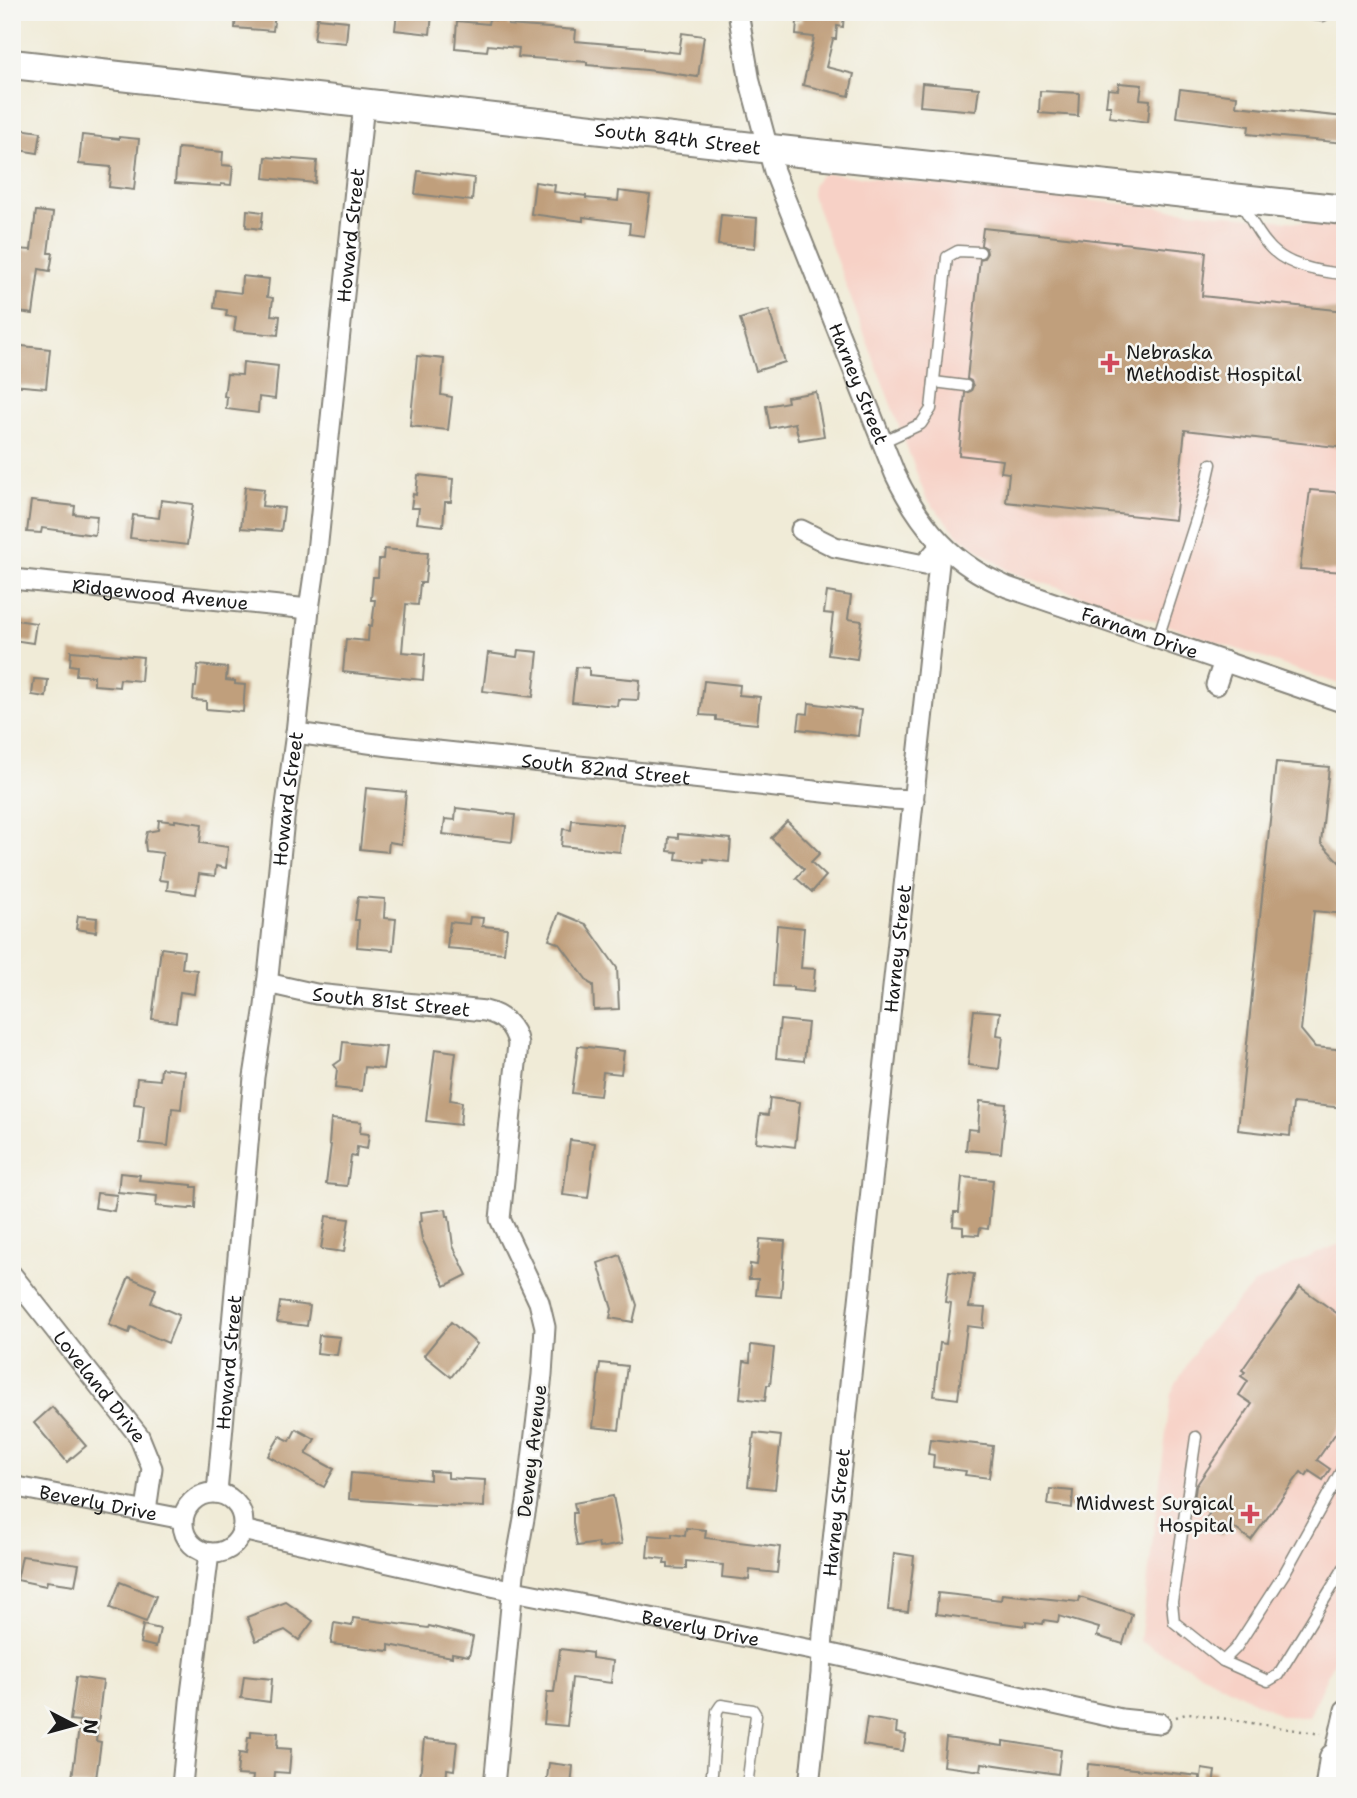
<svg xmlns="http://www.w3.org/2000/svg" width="1357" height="1798" font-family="'Shantell Sans',sans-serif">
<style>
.built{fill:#f7d1c6}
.building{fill:#c09f7c}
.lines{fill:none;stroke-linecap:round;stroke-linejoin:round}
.service-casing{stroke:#86847a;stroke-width:13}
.minor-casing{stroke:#86847a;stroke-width:23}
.secondary-casing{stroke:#86847a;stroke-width:32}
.path{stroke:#86847a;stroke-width:2.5;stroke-dasharray:2 5;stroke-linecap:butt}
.service{stroke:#fff;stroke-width:10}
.minor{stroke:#fff;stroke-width:19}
.secondary{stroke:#fff;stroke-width:28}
.poi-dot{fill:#d1495b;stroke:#f6f6f2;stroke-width:2.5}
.labels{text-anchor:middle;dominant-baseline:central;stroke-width:5;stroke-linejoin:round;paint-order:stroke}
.street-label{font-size:19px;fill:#1c1c1c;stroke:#f6f6f2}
.poi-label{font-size:19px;fill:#1c1c1c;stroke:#f6f6f2;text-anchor:start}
</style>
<rect width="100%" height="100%" fill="#f6f6f2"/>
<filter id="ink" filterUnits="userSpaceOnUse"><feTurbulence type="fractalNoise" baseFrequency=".0143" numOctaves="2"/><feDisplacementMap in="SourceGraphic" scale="14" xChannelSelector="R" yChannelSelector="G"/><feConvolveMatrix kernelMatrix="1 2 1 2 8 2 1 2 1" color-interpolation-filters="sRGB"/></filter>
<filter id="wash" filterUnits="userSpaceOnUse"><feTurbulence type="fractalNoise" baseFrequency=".00686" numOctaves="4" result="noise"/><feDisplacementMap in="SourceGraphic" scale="28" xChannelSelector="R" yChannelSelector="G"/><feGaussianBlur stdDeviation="1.57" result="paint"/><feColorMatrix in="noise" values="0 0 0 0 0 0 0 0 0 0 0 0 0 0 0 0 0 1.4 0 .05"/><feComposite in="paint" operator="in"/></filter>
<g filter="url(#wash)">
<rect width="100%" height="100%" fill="#f0ebd7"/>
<g class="built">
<polygon points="825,173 1345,227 1345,686 1008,571 959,536 926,498 812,195 813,185 818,178"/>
<polygon points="1345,1242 1345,1635 1309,1717 1282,1716 1140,1641 1171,1393 1200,1342 1254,1284 1314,1254"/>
</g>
<g id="blocks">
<g class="building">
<polygon points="236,12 275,12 273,31 235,28"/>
<polygon points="397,12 432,14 430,34 395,30"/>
<polygon points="802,12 844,12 843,27 837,26 836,39 833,39 826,67 854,74 849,96 803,85 814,37 796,35 797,21 801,22"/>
<polygon points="317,18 348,21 346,43 314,40"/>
<polygon points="489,19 508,21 508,25 576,30 575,41 644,47 644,49 679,53 682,33 704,36 698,77 647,70 587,65 587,62 518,57 519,48 488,45 487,51 455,48 457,21 488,24"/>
<polygon points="922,83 979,88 976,111 920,106"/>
<polygon points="1119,83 1142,85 1140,99 1150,100 1148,122 1109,117 1111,106 1106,106 1108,89 1118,90"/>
<polygon points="1180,89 1237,96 1236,106 1345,117 1345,143 1248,134 1249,126 1176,117"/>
<polygon points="1040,91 1079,93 1078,116 1039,113"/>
<polygon points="12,128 41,132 38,153 12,149"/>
<polygon points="82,135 119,139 119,137 139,139 134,190 109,187 111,167 79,164"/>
<polygon points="178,148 223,152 222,165 233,166 231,185 221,184 221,186 175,183"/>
<polygon points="266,157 317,161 315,183 264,178"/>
<polygon points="418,171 474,178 472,201 415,194"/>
<polygon points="535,182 555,185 554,192 586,196 586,198 618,201 619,191 650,195 644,236 629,234 630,223 583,217 583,221 531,214"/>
<polygon points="247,210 263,212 261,229 246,227"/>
<polygon points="36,211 53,213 48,253 53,253 50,271 39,269 33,314 12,311 12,264 15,264 17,249 31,250"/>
<polygon points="721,215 757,218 755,248 718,245"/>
<polygon points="983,228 1206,252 1202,296 1345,311 1345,448 1185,430 1175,520 1006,502 1009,473 1001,472 1003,460 959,455 965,393 971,391 973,386 971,381 967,379 980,259 984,258 987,253 986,248 981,245"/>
<polygon points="242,276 269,279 267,297 273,298 271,315 280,316 278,335 234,331 236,317 226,316 227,310 214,308 216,290 241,293"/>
<polygon points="769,310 785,362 756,371 740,319"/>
<polygon points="12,345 50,349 46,388 12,385"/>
<polygon points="417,356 444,359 441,395 452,397 448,430 410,426"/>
<polygon points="243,362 278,366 275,399 259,397 258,413 226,409 227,397 224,396 227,374 242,375"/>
<polygon points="816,392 824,436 799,440 795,423 770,428 766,406 788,402 787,397"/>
<polygon points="418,475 453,479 451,502 445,502 443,526 417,523 419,508 411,508 413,494 416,495"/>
<polygon points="245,487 264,489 262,506 284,508 281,531 241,528"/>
<polygon points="1310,490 1345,493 1345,572 1300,569"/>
<polygon points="161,500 193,504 187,545 130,538 133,515 159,518"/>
<polygon points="31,501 75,506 74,514 97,516 95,535 42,528 41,533 27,532"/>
<polygon points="384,549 428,553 425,583 420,583 418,605 406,604 402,652 425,654 423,680 343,672 346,639 368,641 369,625 372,626 375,600 371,600 373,577 378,577 379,559 383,559"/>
<polygon points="827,592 851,596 848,619 862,621 857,659 828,655 833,614 824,613"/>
<polygon points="16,620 36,623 33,643 13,640"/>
<polygon points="518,650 538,652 533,697 483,691 488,653 517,657"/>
<polygon points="71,651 143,657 141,681 120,679 119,687 94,685 94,676 76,675 77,666 70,665"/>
<polygon points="198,665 227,668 226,680 235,681 235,684 245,685 243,712 206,709 206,701 193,700 194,687 196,687"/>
<polygon points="576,667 589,668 589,675 640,680 638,700 618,699 617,706 572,702"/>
<polygon points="34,679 48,680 46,697 32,695"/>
<polygon points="704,681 740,685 739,695 760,697 757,724 716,720 716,716 700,715"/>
<polygon points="809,703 861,710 858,736 798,729 800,713 808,714"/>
<polygon points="1276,762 1329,767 1321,843 1341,864 1345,865 1345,914 1314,911 1301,1030 1315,1047 1345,1050 1345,1108 1293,1103 1290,1136 1238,1130"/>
<polygon points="366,788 406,792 401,844 389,842 388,852 360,849"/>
<polygon points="456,808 515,815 512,842 443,834 445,819 455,820"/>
<polygon points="159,820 175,822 175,820 202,824 200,843 228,847 226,868 216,866 215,876 199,874 196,894 167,890 168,881 159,880 163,853 146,851 145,842 147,832 158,830"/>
<polygon points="572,820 623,825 620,852 561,846 563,829 571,830"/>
<polygon points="787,821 820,853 811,862 826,876 812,892 796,878 804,869 771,838"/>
<polygon points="678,834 731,839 729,862 704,859 704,862 676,859 677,852 668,851 669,837 678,838"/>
<polygon points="358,897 385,899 384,918 396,919 393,950 357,947 359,920 355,920"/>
<polygon points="559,913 586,924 617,968 619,1009 594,1010 593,985 589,983 560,944 549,940"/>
<polygon points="78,916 97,918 96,932 76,929"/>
<polygon points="470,917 483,918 482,926 507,928 504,953 447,948 450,922 469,924"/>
<polygon points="777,925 804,928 801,968 815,969 813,992 793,990 793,987 773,986"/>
<polygon points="161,948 184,951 182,968 197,970 194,994 180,992 176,1022 152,1019"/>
<polygon points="974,1010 1000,1012 997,1035 1003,1036 999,1069 968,1065"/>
<polygon points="780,1020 808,1023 804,1061 776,1058"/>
<polygon points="343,1042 386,1047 383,1069 365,1067 362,1091 335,1088 337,1069 334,1065 341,1060"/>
<polygon points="578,1046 624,1051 621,1074 603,1072 600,1096 572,1093"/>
<polygon points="435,1049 456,1052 450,1100 462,1102 460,1125 426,1121"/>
<polygon points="161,1068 185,1071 181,1109 172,1108 168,1146 140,1143 144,1105 134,1104 137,1078 160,1080"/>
<polygon points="770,1098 800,1102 795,1147 756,1142 760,1114 768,1115"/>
<polygon points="980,1101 1006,1104 1001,1153 966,1150 968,1129 978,1130"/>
<polygon points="331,1119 361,1122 360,1133 369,1134 367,1149 357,1147 356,1157 351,1156 347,1186 326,1184 331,1145 329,1144"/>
<polygon points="570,1140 595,1143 588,1198 563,1195"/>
<polygon points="120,1173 140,1175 139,1180 192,1185 192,1187 197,1187 196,1208 190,1208 189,1209 156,1206 157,1196 118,1192"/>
<polygon points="962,1177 993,1180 988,1229 980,1228 979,1235 963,1234 963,1227 953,1226 954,1212 959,1212"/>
<polygon points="97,1193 117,1195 114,1211 95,1208"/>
<polygon points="446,1209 447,1216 449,1216 453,1246 467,1275 445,1286 422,1239 419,1222 422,1221 421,1212"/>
<polygon points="326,1216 349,1219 344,1252 321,1249"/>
<polygon points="760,1239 785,1241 781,1297 756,1295 758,1279 749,1279 750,1264 757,1265"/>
<polygon points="620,1255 637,1305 633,1322 610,1318 612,1309 598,1263"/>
<polygon points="949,1271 974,1274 969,1307 985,1308 983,1328 967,1326 958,1399 934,1396 940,1343 946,1344 951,1303 945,1302"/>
<polygon points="129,1277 156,1289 151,1303 179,1315 168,1343 131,1327 129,1333 109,1325"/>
<polygon points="1300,1287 1345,1319 1345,1420 1317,1460 1330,1469 1323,1480 1309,1471 1306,1476 1301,1472 1251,1540 1230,1525 1222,1536 1203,1523 1211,1511 1194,1500 1196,1486 1252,1404 1239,1395 1248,1381 1241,1376 1245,1372 1242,1370"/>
<polygon points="280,1302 310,1306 307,1326 277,1322"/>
<polygon points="451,1322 477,1344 451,1377 424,1355"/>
<polygon points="319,1335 340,1337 337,1355 317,1353"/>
<polygon points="751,1345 774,1348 770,1385 767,1385 765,1401 740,1398 744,1361 750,1362"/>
<polygon points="600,1363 627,1366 619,1430 593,1427"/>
<polygon points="52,1407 86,1446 67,1462 34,1423"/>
<polygon points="296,1429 315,1439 306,1454 334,1469 324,1487 268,1456 280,1436 290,1441"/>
<polygon points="754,1433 781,1436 775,1489 748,1486"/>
<polygon points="930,1439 993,1446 989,1478 965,1475 966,1471 933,1467 934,1455 928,1454"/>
<polygon points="430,1471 448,1472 448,1478 485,1480 484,1507 414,1504 349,1499 351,1473 430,1480"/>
<polygon points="1050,1489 1073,1491 1072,1508 1048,1505"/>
<polygon points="613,1496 622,1544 599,1548 598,1543 577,1546 573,1523 573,1513 576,1513 574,1503"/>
<polygon points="686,1528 706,1530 705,1538 780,1547 777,1573 750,1570 749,1580 722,1577 723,1565 686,1561 686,1569 668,1568 668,1564 664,1564 665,1559 647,1557 649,1535 672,1537 672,1534 685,1536"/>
<polygon points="894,1553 914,1556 908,1612 888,1610"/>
<polygon points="22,1556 79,1564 75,1585 47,1581 46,1586 17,1580"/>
<polygon points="120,1582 156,1596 146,1622 110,1608"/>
<polygon points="938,1593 1001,1600 1002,1594 1079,1602 1080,1597 1132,1614 1123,1644 1097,1636 1099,1628 1059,1616 1058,1622 1044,1620 1043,1624 1026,1622 1026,1626 936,1614"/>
<polygon points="286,1602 313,1621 299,1640 285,1630 256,1641 247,1617"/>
<polygon points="353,1618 428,1628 429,1626 473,1637 469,1656 452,1653 452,1657 389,1645 389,1651 331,1644 334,1623 352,1626"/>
<polygon points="143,1625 160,1629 156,1647 140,1643"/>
<polygon points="560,1649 592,1653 592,1658 613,1661 611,1683 572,1678 567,1726 544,1724 547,1692 554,1692"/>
<polygon points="244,1676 272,1679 270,1702 241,1698"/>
<polygon points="76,1677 103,1681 96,1741 101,1742 95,1786 71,1785 80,1721 70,1720"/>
<polygon points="867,1718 897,1723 896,1733 906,1735 903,1751 863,1745"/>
<polygon points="251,1731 278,1733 277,1748 291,1749 289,1773 275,1772 274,1786 252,1786 253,1776 237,1775 239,1753 246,1754 248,1737 251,1737"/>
<polygon points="946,1738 1003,1746 1003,1741 1061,1750 1058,1774 982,1763 981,1771 943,1766"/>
<polygon points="424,1739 457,1742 454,1770 447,1769 446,1786 419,1786"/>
<polygon points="549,1763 573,1766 571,1786 546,1786"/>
<polygon points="1088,1764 1199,1776 1199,1786 1086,1786"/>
<polygon points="1202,1769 1215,1771 1213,1786 1200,1786"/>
</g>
</g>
</g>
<g filter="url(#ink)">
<use href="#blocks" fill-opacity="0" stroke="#86847a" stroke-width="2"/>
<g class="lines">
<defs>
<g id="service">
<polyline points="1293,12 1323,16 1328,12"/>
<path d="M1241,203C1249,216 1257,233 1268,245C1285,266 1319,272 1345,274"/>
<polyline points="934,382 966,386"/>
<polyline points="882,442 921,424 931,409 947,257 958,251 980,252"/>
<polyline points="1158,638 1204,495 1211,464"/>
<polyline points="1196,1437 1172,1602 1174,1622 1223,1661 1268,1681 1278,1675 1345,1566"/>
<polyline points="1223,1661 1236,1648 1284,1574 1345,1464"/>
<polyline points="711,1786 717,1711 721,1705 753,1710 756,1715 747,1786"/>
</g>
<g id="minor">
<path id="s1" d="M738,12L750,82L774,171L895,474C913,512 937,546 973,569C983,576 995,581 1007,587L1345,703"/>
<polyline points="801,530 835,547 924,565 941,545"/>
<path id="s2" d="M12,579L309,609"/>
<polyline points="1216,685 1224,661"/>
<path id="s3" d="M296,733L390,746L890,799L914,800"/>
<path id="s4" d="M267,983L316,994L485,1011C502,1015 515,1026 518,1044L500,1219L539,1302L545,1327L542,1375L527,1502L514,1574L494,1786"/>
<path id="s5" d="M12,1275L139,1436L152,1468L146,1511"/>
<path id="s6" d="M12,1486L183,1519"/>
<path id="s7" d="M217,1493L254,1077L265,1006L284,819L296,733L309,609L316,561L364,104"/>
<circle cx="213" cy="1523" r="30"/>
<path id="s8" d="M242,1530L514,1591L822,1652L1121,1719L1160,1723"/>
<polyline points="1334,1758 1345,1710"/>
<polyline points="182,1786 190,1702 209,1553"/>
<path id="s9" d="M809,1786L821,1674L823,1633L941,545"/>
</g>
<g id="secondary">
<path id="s10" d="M12,64L798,152L1345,210"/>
<polyline points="1330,1786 1334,1758 1345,1760"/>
</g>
</defs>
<use href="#service" class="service-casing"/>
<use href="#minor" class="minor-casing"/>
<use href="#secondary" class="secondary-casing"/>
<polyline class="path" points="1176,1717 1189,1713 1321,1734"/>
<use href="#service" class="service"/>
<use href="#minor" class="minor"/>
<use href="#secondary" class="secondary"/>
</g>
</g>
<g class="poi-dot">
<path d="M1106.5 352.5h7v7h7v7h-7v7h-7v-7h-7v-7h7z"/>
<path d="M1246.5 1503.5h7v7h7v7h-7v7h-7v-7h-7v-7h7z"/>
</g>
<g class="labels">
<g class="street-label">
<text stroke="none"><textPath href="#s10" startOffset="670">South 84th Street</textPath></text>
<text stroke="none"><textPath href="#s7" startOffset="1265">Howard Street</textPath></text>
<text stroke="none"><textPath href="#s1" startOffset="392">Harney Street</textPath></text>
<text stroke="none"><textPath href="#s2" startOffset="149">Ridgewood Avenue</textPath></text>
<text stroke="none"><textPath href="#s1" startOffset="793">Farnam Drive</textPath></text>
<text stroke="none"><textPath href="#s3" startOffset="312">South 82nd Street</textPath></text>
<text stroke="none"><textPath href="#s7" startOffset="698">Howard Street</textPath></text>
<text stroke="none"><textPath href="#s9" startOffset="842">Harney Street</textPath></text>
<text stroke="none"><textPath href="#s4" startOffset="126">South 81st Street</textPath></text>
<text stroke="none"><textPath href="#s7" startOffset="131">Howard Street</textPath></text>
<text stroke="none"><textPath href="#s5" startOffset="142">Loveland Drive</textPath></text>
<text transform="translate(532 1451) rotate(-83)">Dewey Avenue</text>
<text stroke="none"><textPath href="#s6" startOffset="88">Beverly Drive</textPath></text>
<text stroke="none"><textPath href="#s9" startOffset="275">Harney Street</textPath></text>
<text stroke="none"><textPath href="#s8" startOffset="469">Beverly Drive</textPath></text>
</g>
<g class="poi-label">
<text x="1126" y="352">Nebraska<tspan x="1126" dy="22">Methodist Hospital</tspan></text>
<text x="1234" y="1503" text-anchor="end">Midwest Surgical<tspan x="1234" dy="22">Hospital</tspan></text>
</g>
</g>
<rect width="1357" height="1798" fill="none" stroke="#f6f6f2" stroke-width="42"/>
<g transform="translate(74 1725) rotate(96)" stroke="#f6f6f2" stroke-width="5" paint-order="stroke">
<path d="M0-5L12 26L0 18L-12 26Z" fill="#1c1c1c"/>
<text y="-10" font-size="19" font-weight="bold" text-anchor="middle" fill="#1c1c1c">N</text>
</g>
</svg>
